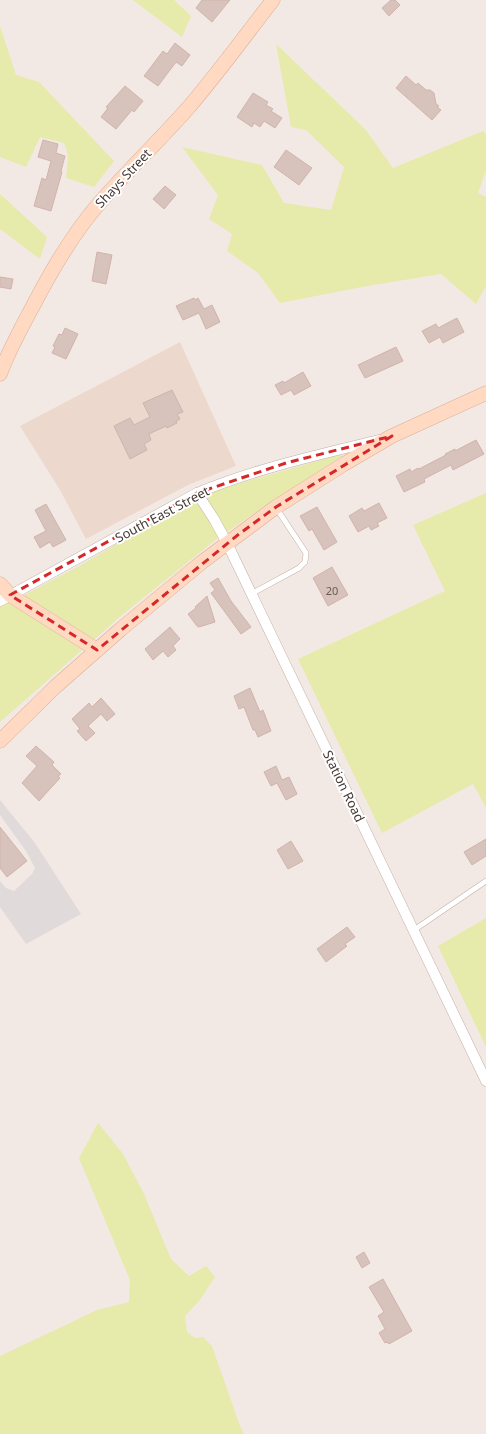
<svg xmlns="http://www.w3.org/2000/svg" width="486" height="1434" font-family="'Noto Sans',sans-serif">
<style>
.education{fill:#edd8cd}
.green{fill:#e6eaaa}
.parking{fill:#e0dbda}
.building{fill:#d8c2bc;stroke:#d0b4ac}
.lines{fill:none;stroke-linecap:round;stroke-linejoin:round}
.service-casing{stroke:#c2b0a9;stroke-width:6}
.minor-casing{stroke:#c2b0a9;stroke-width:11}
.secondary-casing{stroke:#dcae95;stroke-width:15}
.service{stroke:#fff;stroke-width:5}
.minor{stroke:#fff;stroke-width:10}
.secondary{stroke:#ffd9c2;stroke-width:14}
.marked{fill:none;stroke:#d62828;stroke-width:3;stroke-dasharray:8 5;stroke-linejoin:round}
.labels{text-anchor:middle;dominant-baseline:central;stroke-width:4;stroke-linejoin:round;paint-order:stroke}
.number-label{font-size:11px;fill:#6a5a56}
.street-label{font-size:13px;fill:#463834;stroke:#fff}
</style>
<rect width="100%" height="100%" fill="#f3e9e4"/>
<polygon class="education" points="180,342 236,466 188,485 86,539 60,490 20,426"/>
<g class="green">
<polygon points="133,0 174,0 191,16 182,37"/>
<polygon points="0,26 16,75 39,82 114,161 94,187 66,178 68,155 64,143 40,137 26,167 0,157"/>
<polygon points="276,44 365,129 393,168 483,131 486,134 486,170 478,193 486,197 486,286 476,304 441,274 367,286 280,303 258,273 227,251 232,234 209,219 218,195 182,147 262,165 284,203 331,210 344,167 306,130 291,127"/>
<polygon points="0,194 47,237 40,259 0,229"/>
<polygon points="338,455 342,455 339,458 256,512 214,541 122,615 0,722 0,592 9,603 81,565 199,495"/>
<polygon points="486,493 486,808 473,784 382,833 298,659 445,591 413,525"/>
<polygon points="486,918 486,1047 438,946"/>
<polygon points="98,1123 123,1154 144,1194 171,1259 189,1276 206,1266 215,1277 199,1301 185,1316 187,1332 195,1338 203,1337 212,1346 240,1426 244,1434 0,1434 0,1356 97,1310 129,1302 130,1280 79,1158"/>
</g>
<polygon class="parking" points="0,800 35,843 81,914 26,944 0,907 0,881 6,888 14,891 32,874 35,868 26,851 0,815"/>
<g class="building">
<polygon points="202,0 230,0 212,22 196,8"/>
<polygon points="391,0 395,0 400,5 389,16 382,8"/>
<polygon points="175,43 190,55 182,66 176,62 158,86 144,76 163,51 167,54"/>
<polygon points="406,76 416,85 418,83 426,90 430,90 434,93 436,104 439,106 437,107 441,110 432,120 396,88"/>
<polygon points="125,86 143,101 134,112 132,110 116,129 101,117 108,108 106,107"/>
<polygon points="253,93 268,102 266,105 273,109 271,111 282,118 275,128 264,121 260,127 254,123 252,127 237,117"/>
<polygon points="43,140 58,144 56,153 65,156 61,171 62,172 51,211 34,206 42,178 46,180 51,161 38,157"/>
<polygon points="286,150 312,168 299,185 274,167"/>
<polygon points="165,186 176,195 164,209 153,199"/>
<polygon points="97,252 112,255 106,284 92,281"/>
<polygon points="0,277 13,279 11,289 0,287"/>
<polygon points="194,298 195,300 198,298 204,309 212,305 220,322 206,329 199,313 183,320 176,306"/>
<polygon points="457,318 464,332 443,343 440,337 429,343 422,331 436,324 438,328"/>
<polygon points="65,328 78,334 66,359 52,353 55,347 53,346 59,334 62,335"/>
<polygon points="396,347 403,361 365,378 358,365"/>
<polygon points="303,372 311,386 294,395 291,390 281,395 275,385 283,381 284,383"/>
<polygon points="172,390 183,412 177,414 180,419 176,421 177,423 167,428 166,426 149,434 151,440 144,444 147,450 130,459 114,426 130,418 134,425 150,417 143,403"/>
<polygon points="476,440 484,454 453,470 451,465 424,479 425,482 404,492 396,476 410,469 411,472 418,468 419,469 446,455 445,454 455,449 455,451"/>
<polygon points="379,503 387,518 377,523 379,526 371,530 369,526 358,532 349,516 362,508 364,511"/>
<polygon points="46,504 66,540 53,547 50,542 40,548 34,537 46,531 35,510"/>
<polygon points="317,507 337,542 324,550 312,529 309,531 300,516"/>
<polygon points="332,567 348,595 328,606 313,578"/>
<polygon points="218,578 231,601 251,627 241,634 211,593 215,590 210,583"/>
<polygon points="207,596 215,622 199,627 197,626 188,614 196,608 195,607"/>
<polygon points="170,627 180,639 173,646 176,650 168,657 163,651 153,660 145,649"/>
<polygon points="250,688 260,712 263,710 271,731 258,737 255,730 253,730 244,707 239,709 234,696"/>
<polygon points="101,698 115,714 107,721 101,714 88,726 95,733 86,741 77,731 80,729 72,719 89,703 92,707"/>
<polygon points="36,746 54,762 52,765 61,774 58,776 60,778 39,801 22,783 37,766 26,756"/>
<polygon points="276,766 282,780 289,777 297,794 286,800 277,783 271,786 264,772"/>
<polygon points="0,827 27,861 7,877 0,868"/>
<polygon points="486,839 486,856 472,865 464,852"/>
<polygon points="291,841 303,861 288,869 277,850"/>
<polygon points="347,927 355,937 345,944 347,946 326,962 317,949"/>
<polygon points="364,1252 370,1263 362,1268 356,1257"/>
<polygon points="383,1279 412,1331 389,1344 387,1342 385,1343 379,1333 385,1329 378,1316 384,1312 369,1287"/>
</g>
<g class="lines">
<defs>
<g id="service">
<polyline points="251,594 299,568 305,562 306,553 277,509"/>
<polyline points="414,930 486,881"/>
</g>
<g id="minor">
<polyline points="197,493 214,519 227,543 486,1081"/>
<path d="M0,601L197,493C255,469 317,455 379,440"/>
</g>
<g id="secondary">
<path d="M0,374C9,350 21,328 33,306C51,271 71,237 96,207C126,172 159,141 189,107C218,73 245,36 273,0"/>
<polyline points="0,584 10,595 97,650"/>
<polyline points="0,741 55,687 121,629 202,562 276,507 344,464 392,436 486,393"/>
</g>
</defs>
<use href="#service" class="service-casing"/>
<use href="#minor" class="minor-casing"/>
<use href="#secondary" class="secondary-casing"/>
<use href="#service" class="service"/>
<use href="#minor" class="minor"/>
<use href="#secondary" class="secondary"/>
</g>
<path class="marked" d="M392,436L276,507L239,534L97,650L10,595L197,493L286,463Z"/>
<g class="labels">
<g class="number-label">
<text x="332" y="590">20</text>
</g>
<g class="street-label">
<text transform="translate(123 178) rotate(-47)">Shays Street</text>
<text transform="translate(162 514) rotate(-28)">South East Street</text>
<text transform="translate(344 786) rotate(64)">Station Road</text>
</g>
</g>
</svg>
